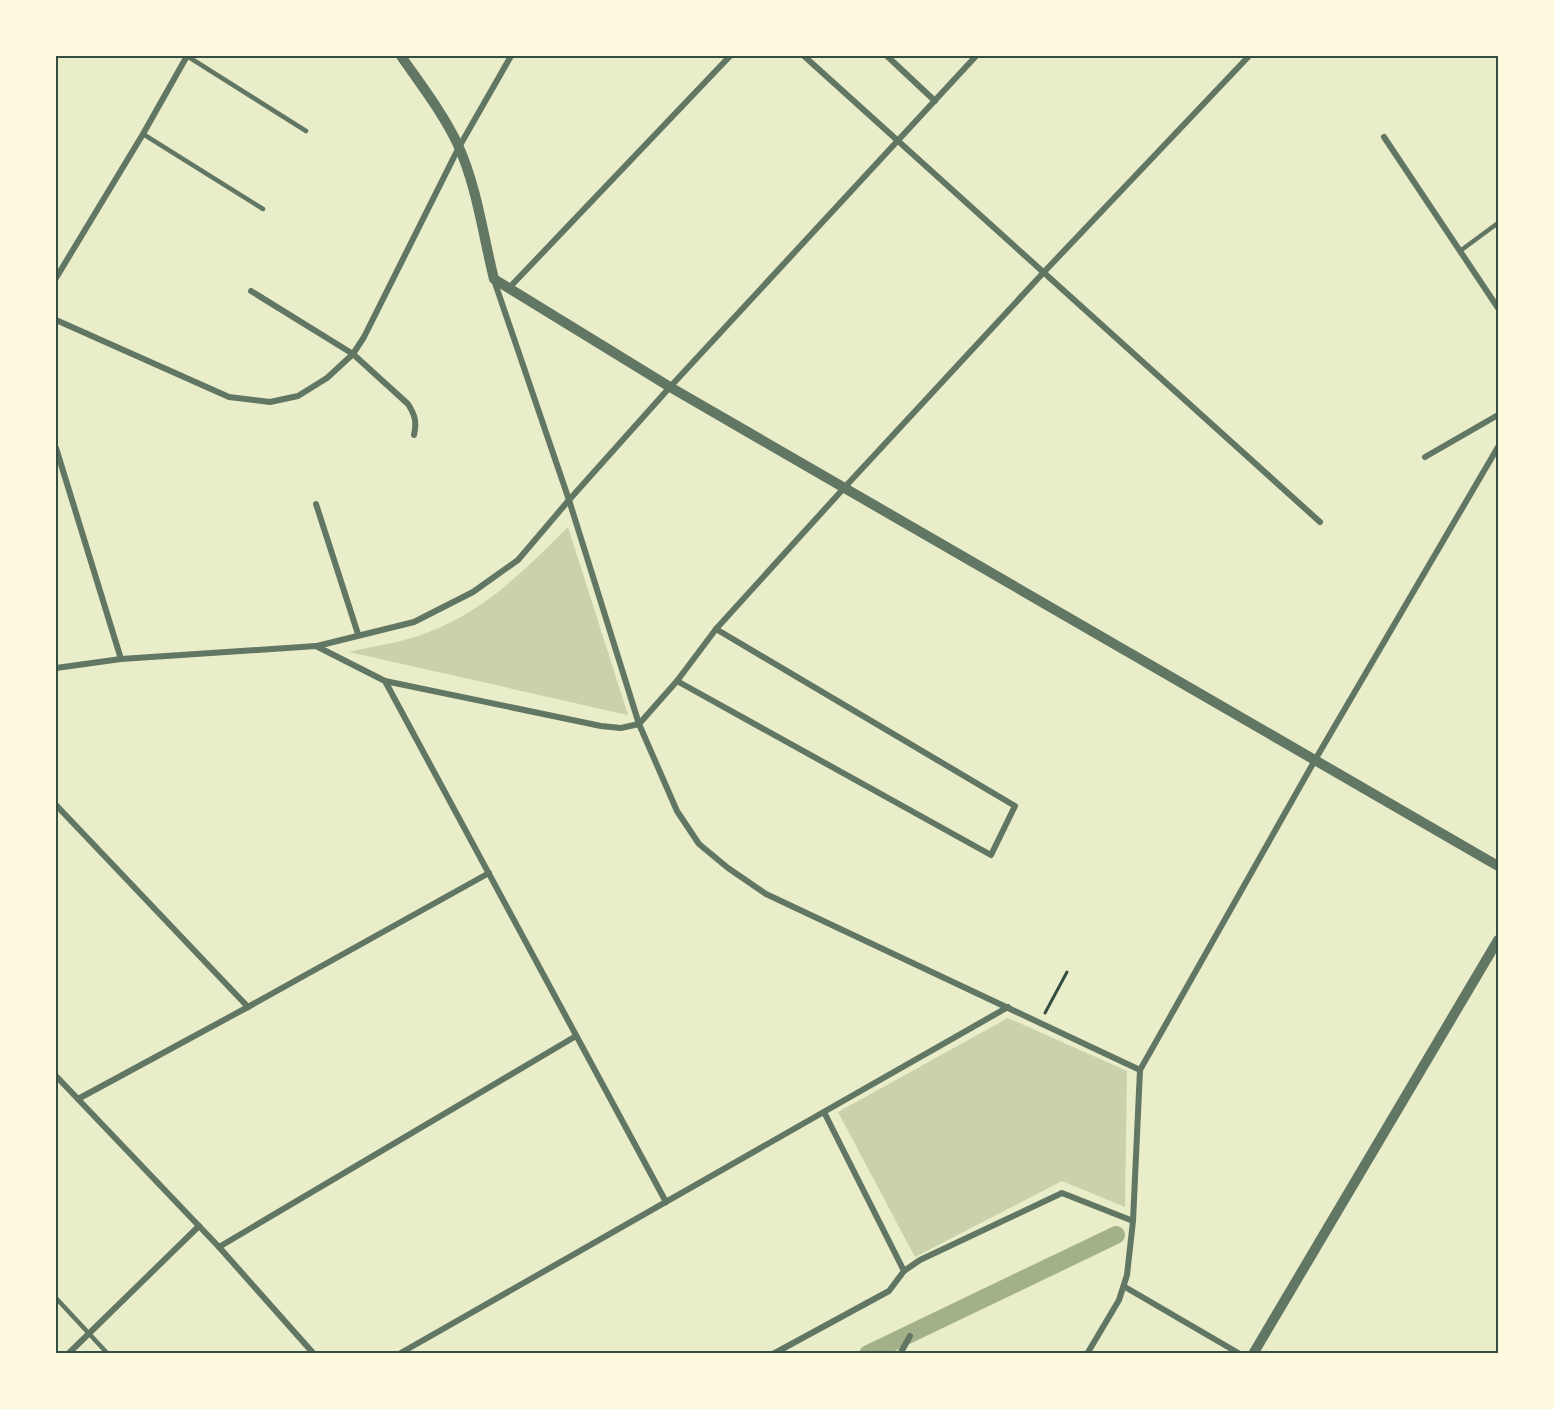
<svg xmlns="http://www.w3.org/2000/svg" width="1554" height="1409" font-family="Rubik,sans-serif">
<style>
.green{fill:#cad2ad}
.lines{fill:none;stroke-linecap:round;stroke-linejoin:round}
.canal{stroke:#a3b18a;stroke-width:18}
.path{stroke:#344e41;stroke-width:3}
.service{stroke:#617663;stroke-width:4.5}
.minor{stroke:#617663;stroke-width:6}
.tertiary{stroke:#617663;stroke-width:10}
.neatline{fill:none;stroke:#344e41;stroke-width:2}
</style>
<rect width="100%" height="100%" fill="#e9edc9"/>
<g class="green">
<path d="M568,527L628,715L349,652C374,646 405,642 429,632C487,609 525,570 568,527Z"/>
<polygon points="1008,1018 1127,1071 1125,1207 1062,1181 915,1257 838,1112"/>
</g>
<g class="lines">
<polyline class="canal" points="868,1354 1116,1235"/>
<polyline class="path" points="1045,1013 1067,972"/>
<g class="service">
<polyline points="187,56 306,131"/>
<polyline points="143,134 263,209"/>
<polyline points="1460,251 1498,223"/>
<polyline points="56,1298 108,1354"/>
</g>
<g class="minor">
<polyline points="804,56 1320,522"/>
<polyline points="887,56 935,101"/>
<polyline points="1384,137 1498,308"/>
<polyline points="56,278 143,134 187,56"/>
<polyline points="494,280 569,500 639,724 677,811 699,844 728,868 766,894 1140,1070"/>
<polyline points="509,288 730,56"/>
<path d="M251,291L353,354L408,404C415,415 417,422 414,435"/>
<polyline points="56,320 229,397 270,402 298,396 327,378 353,354 364,337 459,147 511,56"/>
<polyline points="56,448 121,659"/>
<polyline points="1425,457 1498,415"/>
<polyline points="316,504 358,634"/>
<polyline points="317,646 414,622 473,592 518,560 569,500 670,387 976,56"/>
<polyline points="56,668 121,659 316,646 385,681 601,726 621,728 639,724 677,681 716,629 844,488 1044,272 1249,56"/>
<polyline points="385,681 666,1202"/>
<polyline points="677,681 991,855 1015,806 716,629"/>
<polyline points="56,805 248,1007"/>
<polyline points="56,1076 219,1247 314,1354"/>
<polyline points="78,1099 248,1007 489,873"/>
<polyline points="824,1112 904,1271"/>
<polyline points="219,1247 576,1036"/>
<polyline points="1125,1287 1240,1354"/>
<polyline points="68,1354 199,1226"/>
<polyline points="399,1354 1008,1007"/>
<polyline points="773,1354 889,1291 904,1271 920,1260 1062,1193 1133,1221"/>
<polyline points="900,1354 910,1336"/>
<polyline points="1087,1354 1119,1300 1127,1275 1133,1221 1140,1070 1315,760 1498,447"/>
</g>
<g class="tertiary">
<path d="M401,56C421,85 443,113 458,145C477,187 483,235 494,279L670,387L1498,866"/>
<polyline points="1253,1354 1498,940"/>
</g>
</g>
<rect width="1554" height="1409" fill="none" stroke="#fefae0" stroke-width="114"/>
<rect x="57" y="57" width="1440" height="1295" class="neatline"/>
</svg>
